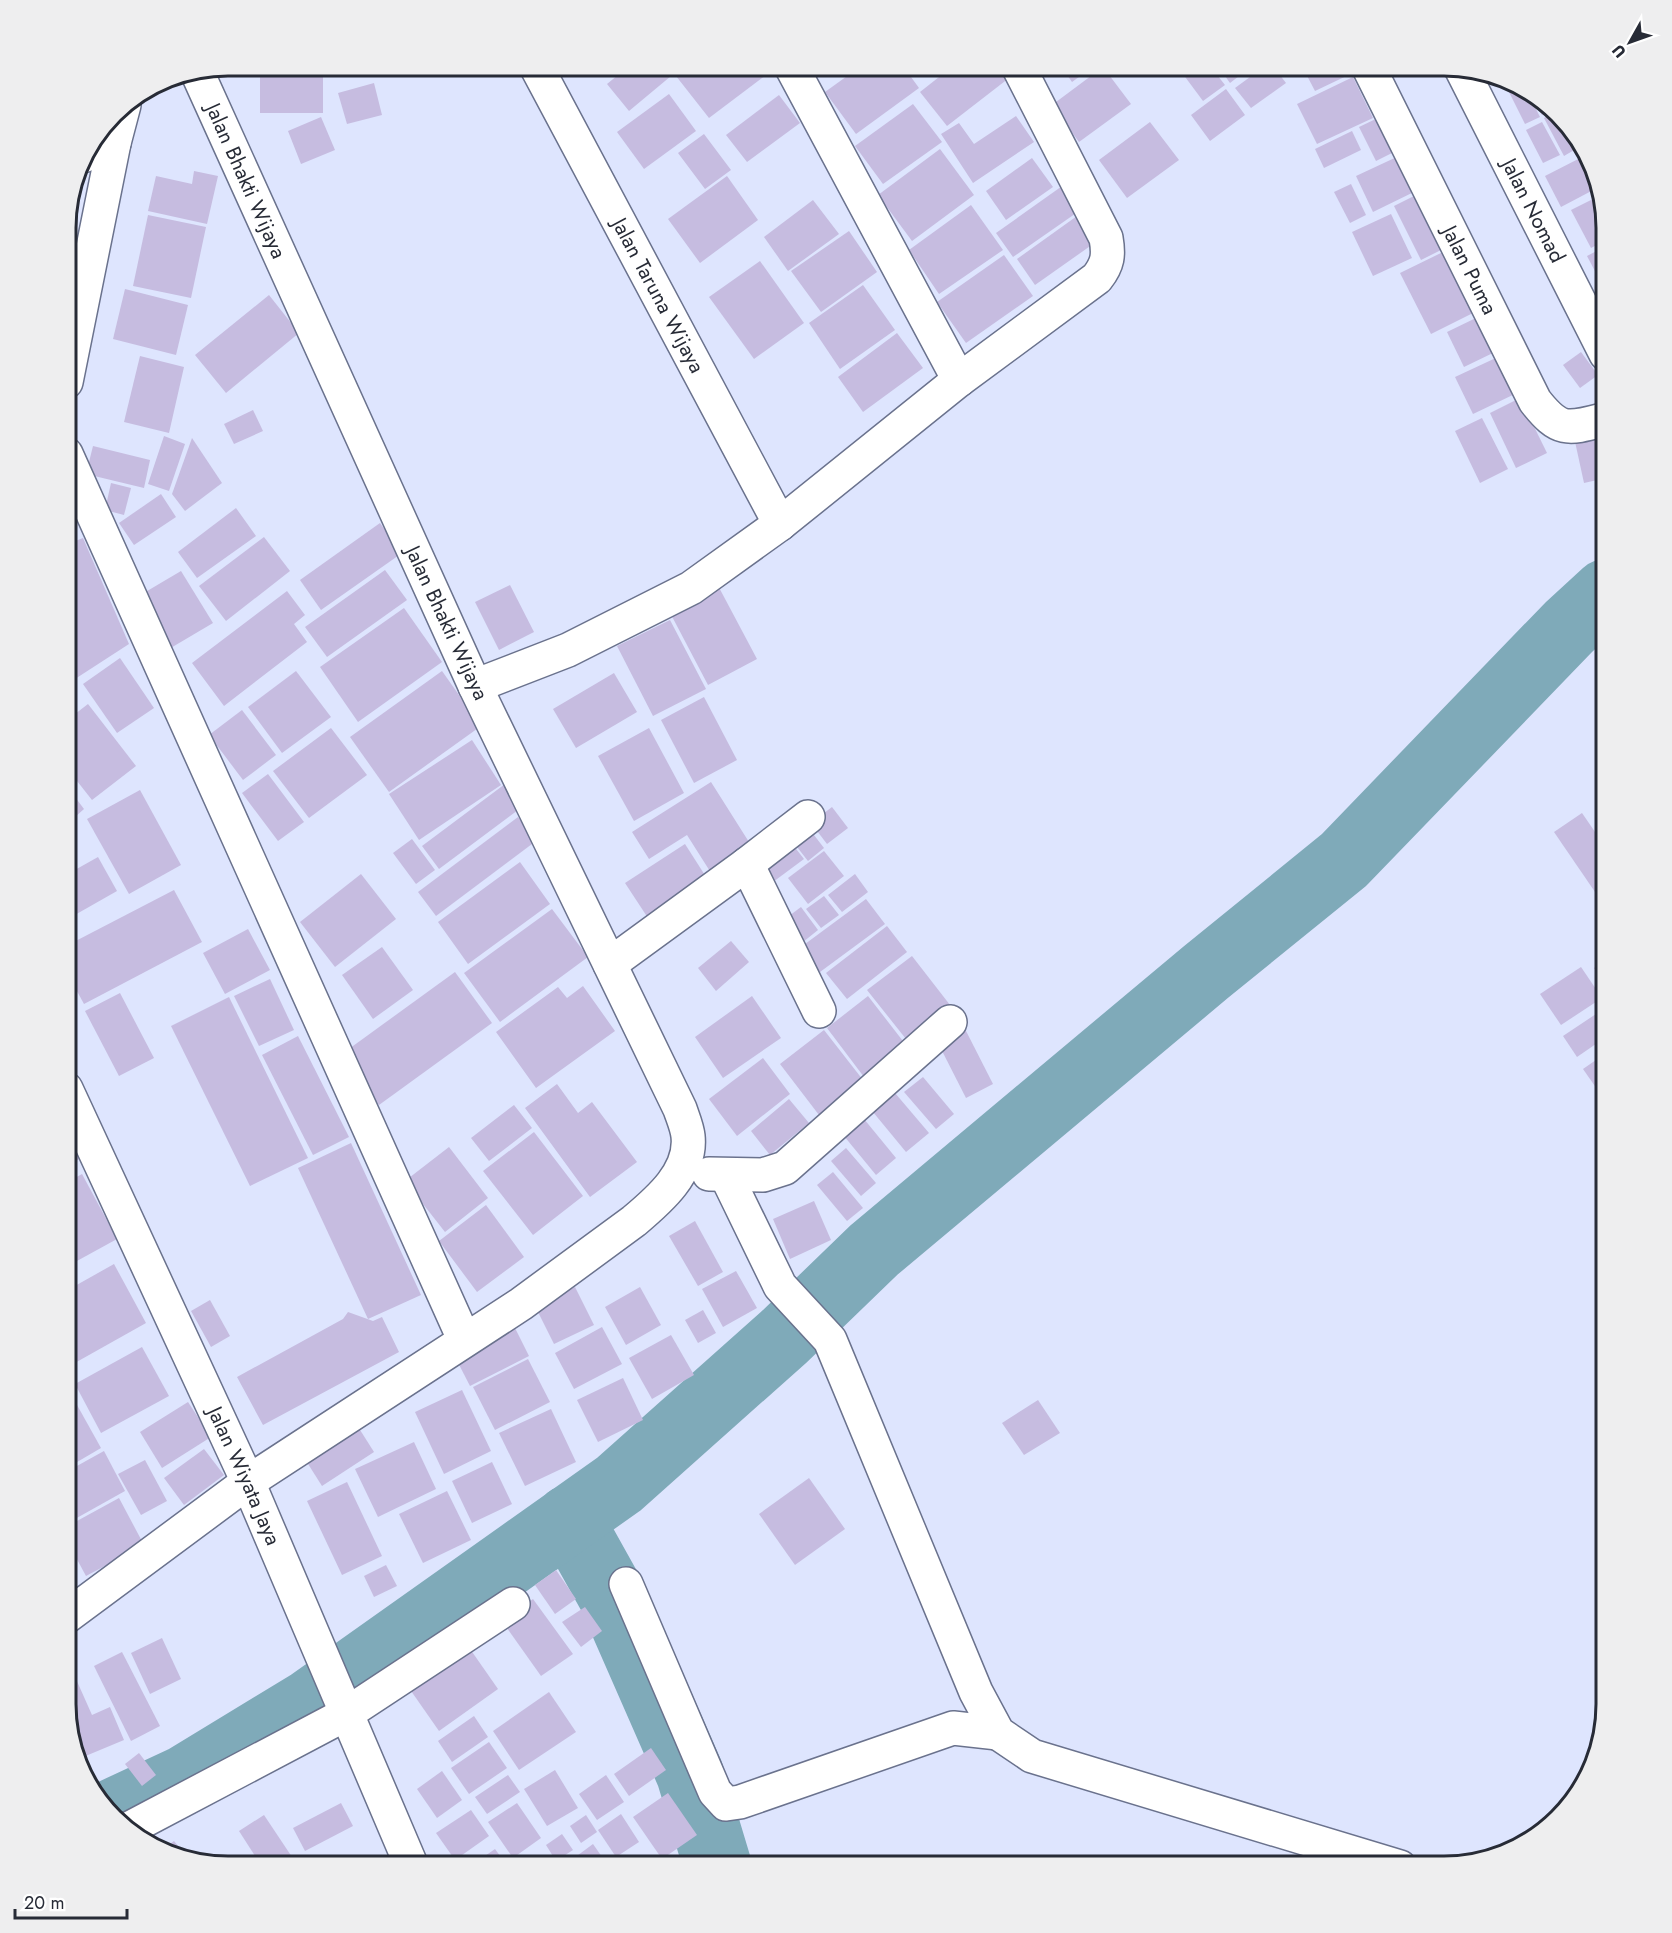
<svg xmlns="http://www.w3.org/2000/svg" width="1672" height="1933" font-family="Jost,sans-serif">
<style>
.lines{fill:none;stroke-linecap:round;stroke-linejoin:round}
.river{stroke:#7faab9;stroke-width:68}
.building{fill:#c6bce0}
.minor-casing{stroke:#6a728d;stroke-width:36}
.major-casing{stroke:#6a728d;stroke-width:36}
.minor{stroke:#fff;stroke-width:33}
.major{stroke:#fff;stroke-width:33}
.labels{text-anchor:middle;dominant-baseline:central;stroke-width:6;stroke-linejoin:round;paint-order:stroke}
.street-label{font-size:21px;fill:#272b36;stroke:#fff}
.rim{fill:none;stroke:#272b36;stroke-width:3}
</style>
<rect width="100%" height="100%" fill="#dee5fe"/>
<g class="lines">
<g class="river">
<polyline points="569,1519 612,1596 690,1774 718,1867"/>
<polyline points="112,1813 185,1779 310,1703 619,1484 784,1337 874,1250 1206,972 1344,860 1569,627 1606,593"/>
</g>
</g>
<g class="building">
<polygon points="629,66 673,66 677,71 629,111 607,84"/>
<polygon points="689,66 766,66 770,72 709,118 676,76"/>
<polygon points="861,66 903,66 919,88 856,134 825,92"/>
<polygon points="953,66 999,66 1009,78 947,126 920,92"/>
<polygon points="1061,66 1094,66 1072,82"/>
<polygon points="1177,66 1210,66 1225,85 1203,101"/>
<polygon points="1218,66 1252,66 1230,83"/>
<polygon points="1265,66 1273,66 1286,83 1251,108 1235,88"/>
<polygon points="1302,66 1358,66 1359,70 1315,91"/>
<polygon points="1103,67 1131,104 1079,142 1052,105"/>
<polygon points="323,75 323,113 260,113 260,76"/>
<polygon points="1353,77 1373,118 1317,144 1297,104"/>
<polygon points="374,83 382,115 347,124 338,93"/>
<polygon points="1518,85 1528,93 1540,117 1525,124 1508,90"/>
<polygon points="1226,89 1245,115 1210,141 1191,115"/>
<polygon points="669,94 696,131 644,169 617,132"/>
<polygon points="779,95 800,123 747,162 726,135"/>
<polygon points="1533,97 1549,111 1542,115"/>
<polygon points="913,104 942,142 883,184 855,146"/>
<polygon points="1553,113 1573,130 1581,146 1564,156 1544,118"/>
<polygon points="1016,116 1034,142 973,183 941,134 959,123 974,144"/>
<polygon points="1382,116 1398,150 1376,161 1359,127"/>
<polygon points="321,117 335,150 301,164 288,131"/>
<polygon points="1150,122 1179,160 1127,198 1099,160"/>
<polygon points="1542,122 1560,155 1543,163 1526,130"/>
<polygon points="1352,131 1361,150 1324,168 1315,149"/>
<polygon points="704,134 731,170 705,189 678,153"/>
<polygon points="940,149 974,195 912,241 878,195"/>
<polygon points="1401,155 1418,190 1373,212 1356,176"/>
<polygon points="1586,155 1597,177 1599,187 1561,207 1545,176"/>
<polygon points="1032,158 1053,187 1006,220 986,191"/>
<polygon points="194,171 218,176 207,224 148,211 156,176 192,184"/>
<polygon points="727,176 758,220 700,263 668,219"/>
<polygon points="1065,184 1082,209 1013,257 996,233"/>
<polygon points="1351,184 1366,215 1350,223 1334,192"/>
<polygon points="1418,194 1445,248 1421,260 1394,206"/>
<polygon points="1597,197 1602,207 1606,240 1591,248 1571,210"/>
<polygon points="813,200 839,234 788,271 764,237"/>
<polygon points="971,205 1003,250 939,294 909,250"/>
<polygon points="1084,211 1103,237 1035,285 1017,259"/>
<polygon points="1391,214 1412,258 1373,276 1352,232"/>
<polygon points="148,215 206,227 191,298 133,286"/>
<polygon points="849,231 877,272 821,312 791,271"/>
<polygon points="1606,246 1606,292 1587,256"/>
<polygon points="1445,251 1475,312 1431,334 1400,273"/>
<polygon points="1004,255 1033,296 966,343 937,302"/>
<polygon points="760,261 804,323 754,359 709,297"/>
<polygon points="863,285 895,330 840,369 809,323"/>
<polygon points="125,289 188,305 176,355 113,339"/>
<polygon points="269,295 299,333 226,393 195,355"/>
<polygon points="1480,316 1497,351 1464,367 1447,332"/>
<polygon points="897,333 923,368 863,412 838,377"/>
<polygon points="1581,352 1598,375 1580,388 1563,365"/>
<polygon points="140,356 184,367 169,433 124,422"/>
<polygon points="1500,356 1517,393 1473,414 1455,377"/>
<polygon points="1520,398 1547,453 1516,468 1490,413"/>
<polygon points="253,410 263,431 234,444 224,424"/>
<polygon points="1482,418 1508,469 1480,483 1455,431"/>
<polygon points="1606,430 1606,478 1584,483 1574,437"/>
<polygon points="164,436 185,444 169,491 148,484"/>
<polygon points="192,438 222,483 185,511 172,494"/>
<polygon points="93,446 150,460 144,488 86,474"/>
<polygon points="111,483 131,488 124,515 105,510"/>
<polygon points="161,494 176,517 134,545 119,523"/>
<polygon points="236,508 256,536 197,578 178,552"/>
<polygon points="380,523 402,553 321,610 300,580"/>
<polygon points="264,537 290,571 226,621 199,586"/>
<polygon points="83,538 129,644 75,679 66,665 66,573 73,542"/>
<polygon points="385,570 407,600 327,657 305,627"/>
<polygon points="181,571 213,623 169,649 137,597"/>
<polygon points="715,580 757,659 708,685 666,605"/>
<polygon points="510,585 534,632 499,650 475,602"/>
<polygon points="287,591 305,615 294,624 307,642 224,706 192,663"/>
<polygon points="404,608 442,662 358,722 320,667"/>
<polygon points="670,620 706,689 653,716 617,646"/>
<polygon points="120,658 154,708 117,733 83,684"/>
<polygon points="296,671 331,717 282,753 248,707"/>
<polygon points="442,671 481,726 389,792 350,737"/>
<polygon points="614,673 637,712 576,748 553,709"/>
<polygon points="704,697 737,760 694,783 661,720"/>
<polygon points="88,704 136,766 92,800 66,767 66,721"/>
<polygon points="242,710 276,755 243,780 209,735"/>
<polygon points="331,728 367,775 309,818 273,771"/>
<polygon points="649,728 684,793 634,821 598,756"/>
<polygon points="472,740 501,785 419,840 389,794"/>
<polygon points="268,774 304,822 278,841 242,793"/>
<polygon points="711,782 754,850 713,876 687,835 649,859 632,832"/>
<polygon points="505,784 522,807 439,869 422,846"/>
<polygon points="66,785 84,809 66,825"/>
<polygon points="140,790 181,865 129,894 87,819"/>
<polygon points="832,807 848,828 827,844 811,823"/>
<polygon points="1582,813 1606,848 1606,908 1554,832"/>
<polygon points="518,817 536,841 436,916 418,892"/>
<polygon points="807,826 824,848 808,861 790,838"/>
<polygon points="412,839 435,870 416,884 393,853"/>
<polygon points="789,840 804,859 773,882 759,864"/>
<polygon points="685,844 708,880 648,918 625,883"/>
<polygon points="824,851 844,876 808,904 788,878"/>
<polygon points="98,857 117,891 66,920 66,875"/>
<polygon points="520,862 550,904 468,964 438,922"/>
<polygon points="361,874 396,919 335,967 300,922"/>
<polygon points="855,874 868,892 842,912 828,895"/>
<polygon points="174,890 202,942 84,1004 66,971 66,946"/>
<polygon points="824,896 839,915 821,928 806,909"/>
<polygon points="866,899 885,924 820,972 801,947"/>
<polygon points="801,907 818,930 803,942 785,919"/>
<polygon points="552,909 588,957 500,1022 464,973"/>
<polygon points="887,926 907,952 847,999 826,973"/>
<polygon points="248,929 270,970 225,994 203,953"/>
<polygon points="731,941 749,962 716,991 698,968"/>
<polygon points="382,947 413,990 373,1019 342,975"/>
<polygon points="912,956 950,1005 906,1039 867,990"/>
<polygon points="1606,960 1606,985 1594,968"/>
<polygon points="1581,967 1602,998 1561,1025 1540,994"/>
<polygon points="455,972 492,1023 379,1105 342,1054"/>
<polygon points="270,979 294,1030 259,1046 234,996"/>
<polygon points="583,986 615,1031 536,1088 496,1032 558,987 567,998"/>
<polygon points="120,993 154,1058 119,1076 85,1011"/>
<polygon points="752,996 781,1038 723,1078 695,1037"/>
<polygon points="868,996 906,1045 864,1077 827,1028"/>
<polygon points="229,997 308,1158 250,1186 171,1026"/>
<polygon points="1599,1012 1606,1022 1606,1037 1577,1057 1563,1036"/>
<polygon points="965,1029 993,1084 966,1098 938,1043"/>
<polygon points="824,1030 863,1080 819,1115 780,1064"/>
<polygon points="298,1036 349,1137 313,1155 262,1055"/>
<polygon points="1606,1053 1606,1102 1583,1069"/>
<polygon points="763,1058 790,1094 737,1136 709,1099"/>
<polygon points="923,1077 954,1114 936,1129 904,1092"/>
<polygon points="557,1084 578,1113 592,1102 637,1162 590,1197 525,1108"/>
<polygon points="895,1093 929,1133 906,1152 873,1112"/>
<polygon points="789,1099 809,1123 770,1155 751,1131"/>
<polygon points="514,1105 532,1128 489,1161 471,1138"/>
<polygon points="66,1110 89,1154 66,1166"/>
<polygon points="864,1119 896,1158 876,1175 844,1136"/>
<polygon points="534,1132 583,1196 533,1235 483,1171"/>
<polygon points="351,1143 421,1295 368,1319 298,1168"/>
<polygon points="449,1147 488,1198 445,1232 405,1181"/>
<polygon points="846,1148 876,1183 861,1196 831,1161"/>
<polygon points="833,1172 863,1208 847,1221 817,1185"/>
<polygon points="82,1174 117,1239 66,1267 66,1183"/>
<polygon points="814,1201 831,1240 790,1259 773,1219"/>
<polygon points="486,1205 524,1257 477,1292 439,1241"/>
<polygon points="695,1221 723,1272 698,1286 669,1236"/>
<polygon points="114,1264 146,1323 73,1364 66,1352 66,1291"/>
<polygon points="736,1271 757,1308 723,1327 702,1289"/>
<polygon points="575,1287 594,1325 554,1344 536,1308"/>
<polygon points="640,1287 661,1325 626,1345 605,1307"/>
<polygon points="210,1300 230,1336 211,1347 191,1311"/>
<polygon points="703,1310 716,1333 698,1343 685,1320"/>
<polygon points="348,1312 373,1321 382,1317 399,1352 263,1425 237,1377 343,1319"/>
<polygon points="511,1320 529,1356 470,1386 451,1349"/>
<polygon points="602,1327 622,1364 574,1389 555,1353"/>
<polygon points="671,1335 694,1375 652,1399 629,1358"/>
<polygon points="142,1347 169,1396 101,1433 75,1384"/>
<polygon points="528,1359 550,1402 495,1430 473,1387"/>
<polygon points="623,1378 643,1420 598,1442 577,1400"/>
<polygon points="462,1390 491,1451 444,1474 415,1412"/>
<polygon points="72,1396 101,1448 72,1465 66,1455 66,1399"/>
<polygon points="1038,1400 1060,1433 1024,1455 1002,1423"/>
<polygon points="188,1402 211,1437 162,1468 140,1432"/>
<polygon points="551,1409 576,1462 525,1486 499,1433"/>
<polygon points="355,1422 374,1452 322,1486 303,1456"/>
<polygon points="414,1442 436,1489 378,1517 355,1469"/>
<polygon points="204,1449 224,1475 184,1505 164,1478"/>
<polygon points="104,1451 125,1491 66,1524 66,1472"/>
<polygon points="145,1460 167,1501 141,1515 118,1474"/>
<polygon points="492,1462 512,1504 472,1523 452,1481"/>
<polygon points="809,1478 845,1529 795,1565 759,1514"/>
<polygon points="347,1482 382,1556 342,1575 307,1501"/>
<polygon points="447,1491 471,1540 423,1563 399,1514"/>
<polygon points="119,1498 144,1545 86,1576 66,1539 66,1527"/>
<polygon points="386,1565 397,1586 374,1597 364,1576"/>
<polygon points="556,1570 576,1599 555,1614 535,1585"/>
<polygon points="533,1599 573,1654 541,1676 502,1621"/>
<polygon points="585,1607 602,1631 581,1647 562,1622"/>
<polygon points="162,1638 181,1679 150,1694 131,1653"/>
<polygon points="468,1646 498,1689 439,1731 409,1688"/>
<polygon points="122,1652 160,1726 131,1741 94,1666"/>
<polygon points="76,1679 92,1715 110,1707 124,1740 76,1760 66,1705 66,1684"/>
<polygon points="549,1692 576,1732 519,1770 493,1731"/>
<polygon points="474,1716 488,1737 452,1762 438,1741"/>
<polygon points="489,1742 507,1768 469,1794 451,1768"/>
<polygon points="651,1748 666,1770 629,1796 614,1774"/>
<polygon points="139,1753 156,1775 142,1786 125,1764"/>
<polygon points="555,1770 578,1808 547,1826 524,1789"/>
<polygon points="442,1771 462,1800 437,1818 417,1789"/>
<polygon points="508,1775 520,1792 487,1814 475,1797"/>
<polygon points="606,1775 624,1802 597,1820 579,1794"/>
<polygon points="668,1793 697,1835 662,1859 633,1817"/>
<polygon points="341,1803 353,1826 305,1851 293,1828"/>
<polygon points="517,1803 541,1838 513,1858 488,1822"/>
<polygon points="471,1810 489,1836 455,1860 436,1833"/>
<polygon points="621,1814 639,1842 616,1857 598,1830"/>
<polygon points="264,1815 294,1860 283,1867 262,1867 239,1831"/>
<polygon points="586,1815 597,1832 581,1843 570,1826"/>
<polygon points="562,1834 573,1850 556,1861 546,1845"/>
<polygon points="174,1841 188,1858 161,1851"/>
<polygon points="593,1844 609,1867 562,1867"/>
<polygon points="495,1849 508,1867 469,1867"/>
</g>
<g class="lines">
<defs>
<g id="minor">
<path id="s1" d="M536,66L780,524"/>
<polyline points="791,66 959,380"/>
<path id="s2" d="M1368,66L1535,401C1560,433 1568,429 1606,419"/>
<path id="s3" d="M1461,68L1606,354"/>
<polyline points="83,156 114,143"/>
<polyline points="66,454 464,1339"/>
<path d="M475,686L568,650L691,588L780,524L959,380L1097,278C1108,264 1109,255 1106,238L1018,66"/>
<polyline points="747,864 819,1011"/>
<polyline points="610,964 747,864 808,817"/>
<path id="s4" d="M66,1089L248,1482L412,1867"/>
<polyline points="709,1174 763,1175 785,1168 950,1022"/>
<polyline points="726,1175 780,1286 830,1340 976,1692 998,1733 1032,1756 1400,1867"/>
<polyline points="626,1584 715,1792 726,1804 740,1802 953,1728 998,1733"/>
<path d="M66,1617L248,1482L521,1304L634,1221C659,1200 692,1172 688,1136C687,1127 683,1118 680,1109L475,686L197,72"/>
<polyline points="130,1828 346,1714 513,1604"/>
</g>
<polyline id="major" points="66,382 114,143 124,105"/>
</defs>
<use href="#minor" class="minor-casing"/>
<use href="#major" class="major-casing"/>
<use href="#minor" class="minor"/>
<use href="#major" class="major"/>
</g>
<g class="labels">
<g class="street-label">
<text transform="translate(246 181) rotate(66)">Jalan Bhakti Wijaya</text>
<text stroke="none"><textPath href="#s3" startOffset="160">Jalan Nomad</textPath></text>
<text stroke="none"><textPath href="#s2" startOffset="228">Jalan Puma</textPath></text>
<text stroke="none"><textPath href="#s1" startOffset="260">Jalan Taruna Wijaya</textPath></text>
<text transform="translate(447 623) rotate(65)">Jalan Bhakti Wijaya</text>
<text stroke="none"><textPath href="#s4" startOffset="426">Jalan Wiyata Jaya</textPath></text>
</g>
</g>
<path d="M0 0H1672V1933H0ZM228 76H1444A152 152 0 0 1 1596 228V1704A152 152 0 0 1 1444 1856H228A152 152 0 0 1 76 1704V228A152 152 0 0 1 228 76Z" fill="#eeeeef" fill-rule="evenodd"/>
<path class="rim" d="M228 76H1444A152 152 0 0 1 1596 228V1704A152 152 0 0 1 1444 1856H228A152 152 0 0 1 76 1704V228A152 152 0 0 1 228 76Z"/>
<g transform="translate(1630 42) rotate(230)" stroke="#ffffff" stroke-width="4.5" paint-order="stroke">
<path d="M0-4.5L10 22L0 15L-10 22Z" fill="#272b36"/>
<text y="-9" font-size="16" font-weight="bold" text-anchor="middle" fill="#272b36">U</text>
</g>
<path d="M15 1909v9h112v-9" fill="none" stroke="#272b36" stroke-width="3"/>
<text x="24" y="1909" font-size="18" fill="#272b36" stroke="#ffffff" stroke-width="4.5" paint-order="stroke">20 m</text>
</svg>
